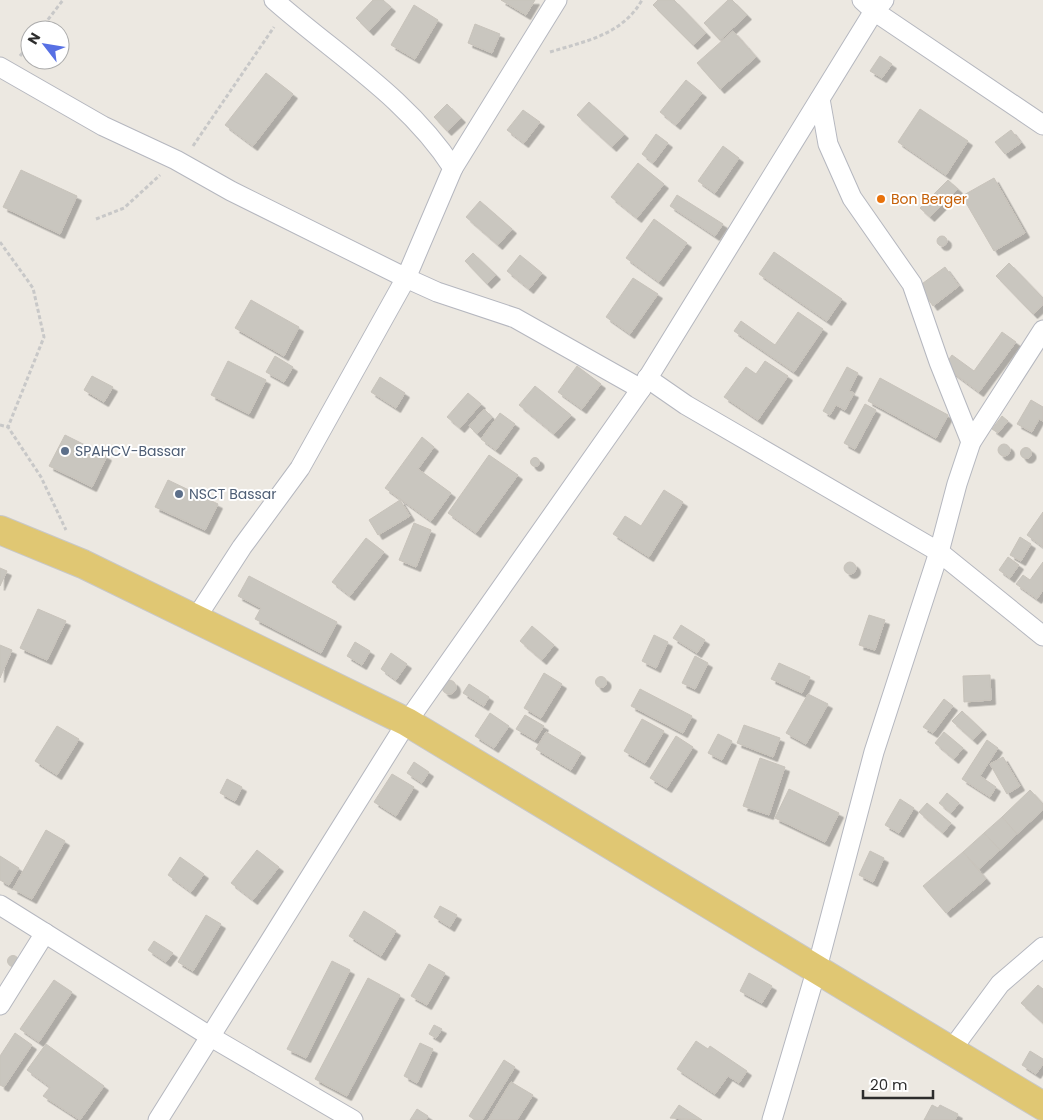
<svg xmlns="http://www.w3.org/2000/svg" width="1043" height="1120" font-family="Poppins,sans-serif">
<style>
.building{fill:#c9c6bf;stroke:#c8c3bb;filter:url(#shadow)}
.lines{fill:none;stroke-linecap:round;stroke-linejoin:round}
.street-casing{stroke:#b5b7bf;stroke-width:21}
.primary-casing{stroke:#c8c8c8;stroke-width:30}
.path{stroke:#c8c8c8;stroke-width:3;stroke-dasharray:4 2.5;stroke-linecap:butt}
.street{stroke:#fff;stroke-width:19}
.primary{stroke:#e0c773;stroke-width:28}
.food-dot{fill:#e8710a;stroke:#fff;stroke-width:2}
.service-dot{fill:#5c6f8a;stroke:#fff;stroke-width:2}
.labels{text-anchor:middle;dominant-baseline:central;stroke-width:4;stroke-linejoin:round;paint-order:stroke}
.food-label{font-size:14px;fill:#c56008;stroke:#fff;text-anchor:start}
.service-label{font-size:14px;fill:#4e5e75;stroke:#fff;text-anchor:start}
</style>
<defs>
<filter id="shadow"><feDropShadow dx="4.5" dy="4.5" stdDeviation="0" flood-color="#0004"/></filter>
</defs>
<rect width="100%" height="100%" fill="#ece8e1"/>
<g class="building">
<polygon points="373,0 383,0 391,7 369,31 356,18"/>
<polygon points="501,0 535,0 526,15"/>
<polygon points="658,0 674,0 706,33 693,45 653,5"/>
<polygon points="728,0 732,0 747,15 720,40 704,23"/>
<polygon points="414,5 438,20 415,59 391,45"/>
<polygon points="475,24 500,34 492,53 468,43"/>
<polygon points="733,31 756,57 720,89 697,63"/>
<polygon points="880,56 892,64 882,78 870,71"/>
<polygon points="266,73 293,94 253,146 225,125"/>
<polygon points="686,80 702,93 676,125 660,112"/>
<polygon points="589,102 624,134 612,147 577,115"/>
<polygon points="447,104 461,118 447,131 434,117"/>
<polygon points="920,109 968,141 946,175 898,142"/>
<polygon points="523,110 540,122 524,143 507,130"/>
<polygon points="1011,130 1021,143 1005,154 995,142"/>
<polygon points="656,134 668,143 653,163 642,154"/>
<polygon points="723,146 739,158 715,193 698,181"/>
<polygon points="638,163 664,184 637,218 611,197"/>
<polygon points="21,170 77,196 60,234 3,207"/>
<polygon points="994,178 1025,233 994,251 962,196"/>
<polygon points="948,180 958,189 930,217 920,208"/>
<polygon points="677,195 723,224 715,236 670,206"/>
<polygon points="480,201 512,229 498,245 466,217"/>
<polygon points="654,219 687,243 659,282 626,258"/>
<circle cx="942" cy="241" r="5"/>
<polygon points="774,252 842,299 827,321 759,274"/>
<polygon points="473,253 496,275 487,284 465,261"/>
<polygon points="520,255 542,273 529,289 507,271"/>
<polygon points="1009,263 1043,298 1043,305 1033,314 996,276"/>
<polygon points="945,267 959,286 933,306 919,286"/>
<polygon points="633,278 658,294 630,334 606,317"/>
<polygon points="251,300 299,327 284,356 235,328"/>
<polygon points="798,312 823,329 794,372 734,331 741,321 775,345"/>
<polygon points="1002,332 1016,342 979,392 944,366 952,355 974,371"/>
<polygon points="275,356 293,367 284,382 266,372"/>
<polygon points="228,361 266,380 249,414 211,395"/>
<polygon points="765,361 788,376 758,420 724,397 746,367 756,374"/>
<polygon points="577,366 601,384 582,409 558,392"/>
<polygon points="847,367 858,373 849,391 854,393 845,410 836,405 830,415 823,411"/>
<polygon points="92,376 113,387 104,402 84,390"/>
<polygon points="380,377 405,393 396,408 371,392"/>
<polygon points="880,378 948,415 936,438 868,401"/>
<polygon points="535,386 571,415 554,434 519,405"/>
<polygon points="468,393 481,404 460,428 447,417"/>
<polygon points="1031,400 1043,407 1043,421 1039,419 1032,432 1017,424"/>
<polygon points="865,404 876,410 855,449 844,443"/>
<polygon points="484,409 492,417 477,434 469,426"/>
<polygon points="500,413 515,424 496,450 481,439"/>
<polygon points="1002,416 1008,421 998,433 992,429"/>
<polygon points="65,435 107,456 92,487 49,466"/>
<polygon points="422,437 434,447 418,469 451,493 431,521 385,488"/>
<circle cx="1004" cy="450" r="6"/>
<circle cx="1026" cy="453" r="5.5"/>
<polygon points="489,455 518,475 476,533 448,513"/>
<circle cx="535" cy="462" r="4.5"/>
<polygon points="168,480 218,504 205,530 155,507"/>
<polygon points="664,490 683,502 649,557 613,534 625,516 641,526"/>
<polygon points="400,500 410,516 378,535 369,520"/>
<polygon points="1043,512 1043,547 1027,535"/>
<polygon points="414,523 431,530 416,567 399,560"/>
<polygon points="1020,537 1031,544 1021,561 1010,555"/>
<polygon points="366,538 384,552 350,596 332,582"/>
<polygon points="1008,557 1019,565 1010,578 999,570"/>
<circle cx="850" cy="568" r="6"/>
<polygon points="1043,562 1043,590 1037,599 1016,584 1023,575 1030,580"/>
<polygon points="0,568 7,571 0,586"/>
<polygon points="249,576 337,622 321,653 255,619 261,608 238,596"/>
<polygon points="38,609 66,621 47,660 20,648"/>
<polygon points="869,615 885,620 875,650 859,645"/>
<polygon points="681,625 705,640 697,653 673,638"/>
<polygon points="532,626 554,645 542,660 520,641"/>
<polygon points="654,635 668,642 656,668 642,661"/>
<polygon points="355,642 370,651 362,665 347,656"/>
<polygon points="0,645 12,650 0,678"/>
<polygon points="391,653 407,664 396,680 381,669"/>
<polygon points="695,656 708,663 695,689 682,683"/>
<polygon points="779,663 810,677 802,693 771,679"/>
<polygon points="544,673 562,684 541,718 524,708"/>
<polygon points="990,675 991,700 964,702 963,676"/>
<circle cx="601" cy="682" r="5.5"/>
<circle cx="449" cy="687" r="7"/>
<polygon points="469,684 489,697 484,706 463,693"/>
<polygon points="640,689 692,716 683,733 631,706"/>
<polygon points="808,694 828,704 806,744 786,733"/>
<polygon points="944,699 953,706 933,733 923,727"/>
<polygon points="962,711 982,730 973,740 952,721"/>
<polygon points="490,713 509,726 494,748 475,736"/>
<polygon points="525,715 544,726 535,740 516,729"/>
<polygon points="642,719 664,731 645,763 624,751"/>
<polygon points="744,725 780,738 773,757 737,743"/>
<polygon points="57,726 79,739 57,775 35,761"/>
<polygon points="546,732 581,753 571,770 536,749"/>
<polygon points="944,732 963,748 954,759 935,743"/>
<polygon points="718,734 732,741 722,760 708,753"/>
<polygon points="676,736 693,747 667,788 650,778"/>
<polygon points="987,740 998,748 980,776 996,787 990,797 962,779"/>
<polygon points="1003,757 1020,786 1007,794 990,764"/>
<polygon points="760,758 785,767 769,815 743,806"/>
<polygon points="414,762 429,772 422,783 407,773"/>
<polygon points="392,774 414,787 396,816 374,802"/>
<polygon points="227,779 242,787 235,801 220,793"/>
<polygon points="789,789 839,813 825,842 775,818"/>
<polygon points="1030,790 1043,804 1043,810 1017,834 1002,817"/>
<polygon points="947,793 959,803 951,813 939,803"/>
<polygon points="900,799 914,808 899,833 885,825"/>
<polygon points="927,803 951,823 943,833 919,812"/>
<polygon points="1002,817 1017,834 1000,850 984,833"/>
<polygon points="46,830 65,841 32,899 13,889"/>
<polygon points="984,833 1000,850 979,869 963,852"/>
<polygon points="257,850 279,867 253,900 231,883"/>
<polygon points="870,851 884,858 873,882 859,875"/>
<polygon points="963,852 986,879 946,913 923,886"/>
<polygon points="0,856 19,868 9,885 0,880"/>
<polygon points="180,857 204,874 191,892 168,875"/>
<polygon points="440,906 457,915 450,927 434,917"/>
<polygon points="364,911 396,931 381,956 349,936"/>
<polygon points="206,915 221,924 193,971 178,962"/>
<polygon points="154,941 173,953 166,962 148,950"/>
<circle cx="13" cy="961" r="5.5"/>
<polygon points="332,961 350,970 306,1058 287,1049"/>
<polygon points="429,964 445,973 427,1005 411,996"/>
<polygon points="749,973 772,986 762,1003 740,991"/>
<polygon points="368,978 400,995 347,1096 315,1079"/>
<polygon points="54,980 72,992 39,1042 20,1029"/>
<polygon points="1038,985 1043,989 1043,1023 1021,1003"/>
<polygon points="434,1025 442,1029 436,1038 429,1034"/>
<polygon points="15,1033 32,1045 4,1087 0,1085 0,1056"/>
<polygon points="696,1041 708,1049 710,1046 747,1071 739,1083 728,1076 715,1094 677,1069"/>
<polygon points="420,1043 433,1049 417,1083 404,1076"/>
<polygon points="46,1044 104,1086 80,1120 43,1096 50,1087 27,1070"/>
<polygon points="1030,1051 1043,1059 1043,1064 1036,1074 1022,1065"/>
<polygon points="504,1060 515,1067 482,1120 475,1120 469,1116"/>
<polygon points="511,1082 533,1095 517,1120 488,1120"/>
<polygon points="679,1105 702,1120 670,1118"/>
<polygon points="932,1105 938,1108 940,1105 958,1114 955,1120 924,1120"/>
<polygon points="417,1109 428,1116 426,1120 410,1120"/>
</g>
<g class="lines">
<defs>
<g id="street">
<polyline points="862,0 874,11 1043,125"/>
<polyline points="0,67 103,126 176,160 231,191 406,278 437,292 515,318 641,389"/>
<polyline points="820,99 828,144 852,198 912,284 939,362 971,442"/>
<polyline points="453,168 557,0"/>
<polyline points="647,378 686,405 939,552 1043,636"/>
<path d="M196,618L242,547L300,468L406,278L453,168C408,98 335,54 274,0"/>
<polyline points="0,905 211,1037 353,1120"/>
<polyline points="0,1005 45,933"/>
<polyline points="952,1049 1000,984 1043,947"/>
<polyline points="158,1120 407,722 641,389 874,11 884,0"/>
<polyline points="772,1120 817,968 874,752 939,552 957,484 971,442 1043,330"/>
</g>
<polyline id="primary" points="0,530 83,564 407,722 1043,1106"/>
</defs>
<use href="#street" class="street-casing"/>
<use href="#primary" class="primary-casing"/>
<g class="path">
<polyline points="40,30 63,0"/>
<path d="M550,52C586,41 622,35 642,0"/>
<polyline points="20,56 30,43"/>
<polyline points="193,146 274,27"/>
<polyline points="96,219 124,208 160,175"/>
<polyline points="0,242 33,288 44,337 8,427"/>
<polyline points="0,425 8,427 41,477 66,530"/>
</g>
<use href="#street" class="street"/>
<use href="#primary" class="primary"/>
</g>
<circle class="food-dot" cx="881" cy="199" r="5"/>
<g class="service-dot">
<circle cx="65" cy="451" r="5"/>
<circle cx="179" cy="494" r="5"/>
</g>
<g class="labels">
<g class="food-label">
<text x="891" y="199">Bon Berger</text>
</g>
<g class="service-label">
<text x="75" y="451">SPAHCV-Bassar</text>
<text x="189" y="494">NSCT Bassar</text>
</g>
</g>
<g transform="translate(45 45) rotate(301)"><circle r="24" fill="#ffffff" stroke="#ababab"/>
<path d="M0-4L9 19L0 12L-9 19Z" fill="#5770e4"/>
<text y="-8" font-size="14" font-weight="bold" text-anchor="middle" fill="#2d2d2d">N</text>
</g>
<path d="M863 1090v8h70v-8" fill="none" stroke="#2d2d2d" stroke-width="2.5"/>
<text x="870" y="1090" font-size="15" fill="#2d2d2d" stroke="#ffffff" stroke-width="4" paint-order="stroke">20 m</text>
</svg>
